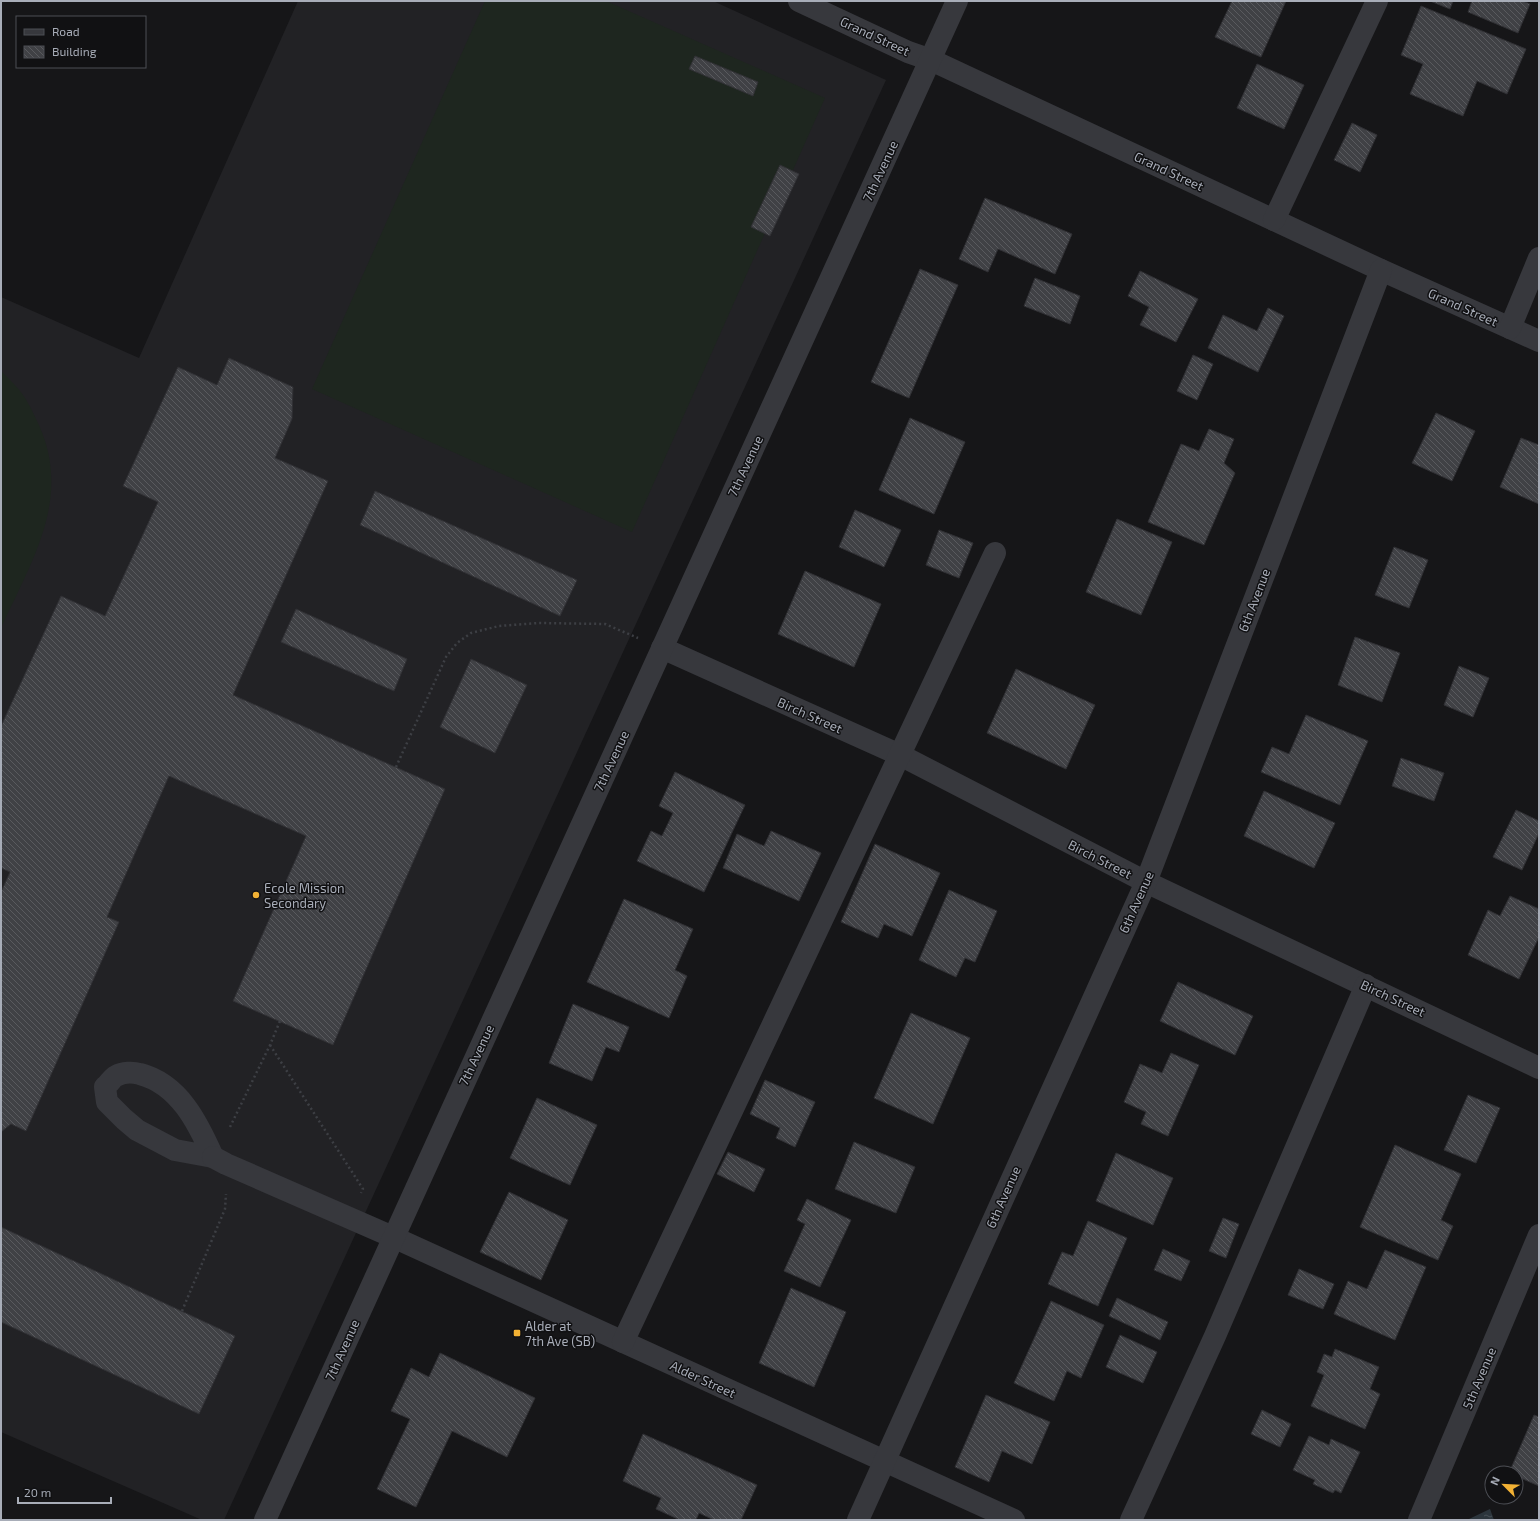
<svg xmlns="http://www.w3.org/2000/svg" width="1540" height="1521" font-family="'Exo 2',sans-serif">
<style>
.built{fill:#222225}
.grass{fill:#1e261f}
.water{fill:url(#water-ripples)}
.building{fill:url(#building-back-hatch);stroke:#303034}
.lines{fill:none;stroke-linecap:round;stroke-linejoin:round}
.path{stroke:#3d3f44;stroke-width:2.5;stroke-dasharray:2 3;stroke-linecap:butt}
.minor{stroke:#37383d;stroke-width:22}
.poi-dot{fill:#f2b134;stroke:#111113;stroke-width:1.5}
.labels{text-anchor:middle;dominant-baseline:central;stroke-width:3;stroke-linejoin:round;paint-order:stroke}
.street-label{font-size:13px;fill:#a8adb8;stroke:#111113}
.poi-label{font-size:13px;fill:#a8adb8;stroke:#111113;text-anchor:start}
</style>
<defs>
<pattern id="water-ripples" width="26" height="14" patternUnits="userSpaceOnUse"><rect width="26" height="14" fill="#2c353c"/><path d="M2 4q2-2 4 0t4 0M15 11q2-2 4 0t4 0" fill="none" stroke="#485056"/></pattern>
<pattern id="building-back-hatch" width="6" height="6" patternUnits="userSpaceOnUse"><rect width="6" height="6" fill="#404145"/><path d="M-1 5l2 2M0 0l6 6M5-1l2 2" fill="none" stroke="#595a5e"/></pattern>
</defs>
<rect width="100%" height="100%" fill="#161618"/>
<polygon class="built" points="298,1 713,1 886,80 224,1520 202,1520 1,1432 1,297 139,358"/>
<g class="grass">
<polygon points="485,1 606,1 825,98 632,532 312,389"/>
<path d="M1,371C9,379 19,388 25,398C29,404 32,411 35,417C75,494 33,558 1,628Z"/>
</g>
<polygon class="water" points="1490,1509 1494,1520 1469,1520 1469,1519"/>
<g class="building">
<polygon points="1232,1 1286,1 1261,57 1215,37"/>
<polygon points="1430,1 1453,1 1450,9"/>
<polygon points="1472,1 1523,1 1530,4 1518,33 1468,12"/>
<polygon points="1421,6 1526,49 1507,94 1477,81 1463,116 1410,94 1423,64 1401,55"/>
<polygon points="695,56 758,82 753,96 689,69"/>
<polygon points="1257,64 1304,85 1284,129 1237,108"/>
<polygon points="1352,123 1377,135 1360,172 1334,160"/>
<polygon points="780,165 799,174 770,236 751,227"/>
<polygon points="985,198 1072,234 1055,274 998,249 988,272 959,259"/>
<polygon points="920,269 958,285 909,398 871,382"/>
<polygon points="1140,271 1198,299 1176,342 1140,325 1149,307 1128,296"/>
<polygon points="1035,278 1080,296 1070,324 1024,306"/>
<polygon points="1268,308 1284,316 1258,372 1208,348 1223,315 1257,331"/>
<polygon points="1193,355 1213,364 1197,400 1177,391"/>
<polygon points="229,358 293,387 292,419 275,458 328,481 233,695 445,789 333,1045 233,1001 306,836 169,776 107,917 119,922 26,1131 11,1124 1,1132 1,892 10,872 1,868 1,726 61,596 105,616 158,502 123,486 178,367 217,385"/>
<polygon points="1436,413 1475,431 1452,481 1412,463"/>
<polygon points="910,418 965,442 934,514 879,490"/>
<polygon points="1209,429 1234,439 1224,463 1235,473 1204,545 1148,522 1181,444 1199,451"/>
<polygon points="1521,438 1539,445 1539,504 1500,487"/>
<polygon points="375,491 577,580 560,616 360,525"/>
<polygon points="855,510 901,530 884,567 839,547"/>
<polygon points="1117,519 1172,542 1141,615 1086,592"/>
<polygon points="939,530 973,543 959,578 926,565"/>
<polygon points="1394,547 1428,560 1409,608 1375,595"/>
<polygon points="805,571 881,604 854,667 778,634"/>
<polygon points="296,609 407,659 394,691 281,642"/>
<polygon points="1355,637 1400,653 1382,702 1338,685"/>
<polygon points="471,659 527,685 495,753 440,727"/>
<polygon points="1459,666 1489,678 1473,717 1444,705"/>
<polygon points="1016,669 1095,705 1066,769 987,733"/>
<polygon points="1306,715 1368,741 1340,805 1261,772 1272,747 1289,754"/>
<polygon points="1401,758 1444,773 1434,801 1392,786"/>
<polygon points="675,772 745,805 704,892 637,861 651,831 662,836 673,813 659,806"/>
<polygon points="1264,791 1335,823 1314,868 1244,836"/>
<polygon points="1516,810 1539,821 1539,833 1522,870 1493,857"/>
<polygon points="771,831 821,853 799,901 723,868 737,834 764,846"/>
<polygon points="875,844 940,873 912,936 884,924 878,938 841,922"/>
<polygon points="949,890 997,911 975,962 965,958 956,977 919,960"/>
<polygon points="1510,896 1539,909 1539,937 1519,979 1468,955 1488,910 1500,916"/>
<polygon points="624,899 693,929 675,970 687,976 669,1018 587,982"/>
<polygon points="1178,982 1253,1016 1235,1055 1160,1021"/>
<polygon points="573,1004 629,1027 619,1052 606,1047 592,1081 549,1063"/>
<polygon points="911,1013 970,1038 933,1124 874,1098"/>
<polygon points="1171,1053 1199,1065 1168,1136 1141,1124 1146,1112 1124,1102 1140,1064 1162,1073"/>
<polygon points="765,1080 815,1102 795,1147 776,1138 780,1128 750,1114"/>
<polygon points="1468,1095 1500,1108 1476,1163 1444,1150"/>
<polygon points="537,1098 597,1125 570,1185 510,1158"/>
<polygon points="854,1142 915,1167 896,1213 835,1189"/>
<polygon points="1395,1145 1461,1174 1441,1220 1453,1226 1438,1260 1360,1227"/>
<polygon points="728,1152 765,1169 754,1192 717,1174"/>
<polygon points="1116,1153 1173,1178 1153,1225 1096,1201"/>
<polygon points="509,1192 568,1220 541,1280 480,1252"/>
<polygon points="807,1199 851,1220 820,1287 784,1271 805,1224 797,1220"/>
<polygon points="1223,1218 1239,1224 1226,1258 1209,1251"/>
<polygon points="1088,1221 1127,1238 1098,1306 1048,1284 1062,1252 1073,1256"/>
<polygon points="1,1227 235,1336 199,1414 1,1322"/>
<polygon points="1163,1249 1190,1261 1181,1281 1154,1270"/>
<polygon points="1385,1250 1426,1267 1395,1340 1334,1314 1348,1281 1367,1289"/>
<polygon points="1299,1269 1334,1284 1323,1309 1288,1295"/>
<polygon points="791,1288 846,1312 814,1387 759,1363"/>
<polygon points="1117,1298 1168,1322 1160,1340 1109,1316"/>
<polygon points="1051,1301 1104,1325 1081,1378 1067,1371 1054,1401 1014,1383"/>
<polygon points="1120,1335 1157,1352 1143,1383 1106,1367"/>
<polygon points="1335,1349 1379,1367 1370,1389 1380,1394 1365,1429 1311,1406 1324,1375 1317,1372 1324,1354 1332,1357"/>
<polygon points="440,1353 535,1398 507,1457 452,1431 416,1507 377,1489 410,1419 391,1411 411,1368 429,1377"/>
<polygon points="986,1395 1050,1422 1032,1464 1002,1451 989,1482 955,1467"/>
<polygon points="1262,1410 1291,1424 1280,1447 1251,1434"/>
<polygon points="1534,1415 1539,1417 1539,1486 1516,1476 1516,1473 1509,1473"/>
<polygon points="643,1434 757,1485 741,1520 714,1520 699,1513 696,1520 680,1520 656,1509 661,1498 623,1481"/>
<polygon points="1309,1436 1329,1445 1331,1439 1360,1452 1341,1493 1335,1490 1333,1493 1313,1484 1315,1480 1293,1470"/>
</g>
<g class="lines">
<g class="path">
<polyline points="396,767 446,657 457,643 471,633 499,626 538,623 605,624 638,638"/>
<polyline points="270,1045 363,1189 361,1193"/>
<polyline points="230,1127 270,1045 280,1021"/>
<polyline points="182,1311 225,1209 226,1194"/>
</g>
<g class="minor">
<polyline points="799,1 908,52 931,60 1381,270 1539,341"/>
<polyline points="1274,220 1377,1"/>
<polyline points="1510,328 1539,258"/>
<polyline points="662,648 900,755 1146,882 1539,1068"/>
<path d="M105,1087L107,1102L124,1119L137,1130L175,1150L213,1157C198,1123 179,1084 140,1074C133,1072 123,1072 116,1076C112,1078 109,1084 105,1087L107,1102L124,1119"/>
<polyline points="213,1157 226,1164 393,1237 1014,1520"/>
<polyline points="623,1342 995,553"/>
<polyline points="265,1520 957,1"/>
<polyline points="858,1520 1146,882 1381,270"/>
<polyline points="1131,1520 1215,1336 1366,985"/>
<polyline points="1419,1520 1539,1235"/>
</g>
</g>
<g class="poi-dot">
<circle cx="256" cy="895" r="4"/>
<rect x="513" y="1329" width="8" height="8" rx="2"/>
</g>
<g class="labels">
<g class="street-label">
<text transform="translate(875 36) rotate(25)">Grand Street</text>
<text transform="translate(880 171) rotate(-65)">7th Avenue</text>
<text transform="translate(1169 171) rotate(25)">Grand Street</text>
<text transform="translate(1463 307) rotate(24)">Grand Street</text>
<text transform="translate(745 466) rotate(-65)">7th Avenue</text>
<text transform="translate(1254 600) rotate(-69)">6th Avenue</text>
<text transform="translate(810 715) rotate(24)">Birch Street</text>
<text transform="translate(611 761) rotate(-65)">7th Avenue</text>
<text transform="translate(1100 859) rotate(27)">Birch Street</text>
<text transform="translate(1136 902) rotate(-66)">6th Avenue</text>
<text transform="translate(1393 998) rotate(25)">Birch Street</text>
<text transform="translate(476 1055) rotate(-65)">7th Avenue</text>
<text transform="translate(1003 1197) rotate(-66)">6th Avenue</text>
<text transform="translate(342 1350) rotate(-66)">7th Avenue</text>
<text transform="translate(1479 1378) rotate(-67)">5th Avenue</text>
<text transform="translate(703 1379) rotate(25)">Alder Street</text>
</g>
<g class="poi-label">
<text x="264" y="888">Ecole Mission<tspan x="264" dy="15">Secondary</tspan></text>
<text x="525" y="1326">Alder at<tspan x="525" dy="15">7th Ave (SB)</tspan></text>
</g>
</g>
<rect width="1540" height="1521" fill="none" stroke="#a8adb8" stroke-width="4"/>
<rect x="16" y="16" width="130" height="52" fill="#111113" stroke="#4d4f55"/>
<rect x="24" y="29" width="20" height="6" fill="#37383d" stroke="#4d4f55"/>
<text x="52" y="36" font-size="12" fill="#a8adb8">Road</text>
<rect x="24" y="46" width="20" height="12" fill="url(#building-back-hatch)" stroke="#4d4f55"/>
<text x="52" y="56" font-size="12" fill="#a8adb8">Building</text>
<g transform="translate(1504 1485) rotate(294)"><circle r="19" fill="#111113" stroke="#4d4f55"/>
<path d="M0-3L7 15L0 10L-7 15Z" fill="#f2b134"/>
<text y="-6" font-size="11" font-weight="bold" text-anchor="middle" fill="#a8adb8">N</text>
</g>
<path d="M18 1497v6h93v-6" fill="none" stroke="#a8adb8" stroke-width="2"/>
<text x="24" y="1497" font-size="12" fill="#a8adb8" stroke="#111113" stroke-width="3" paint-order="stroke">20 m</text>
</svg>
